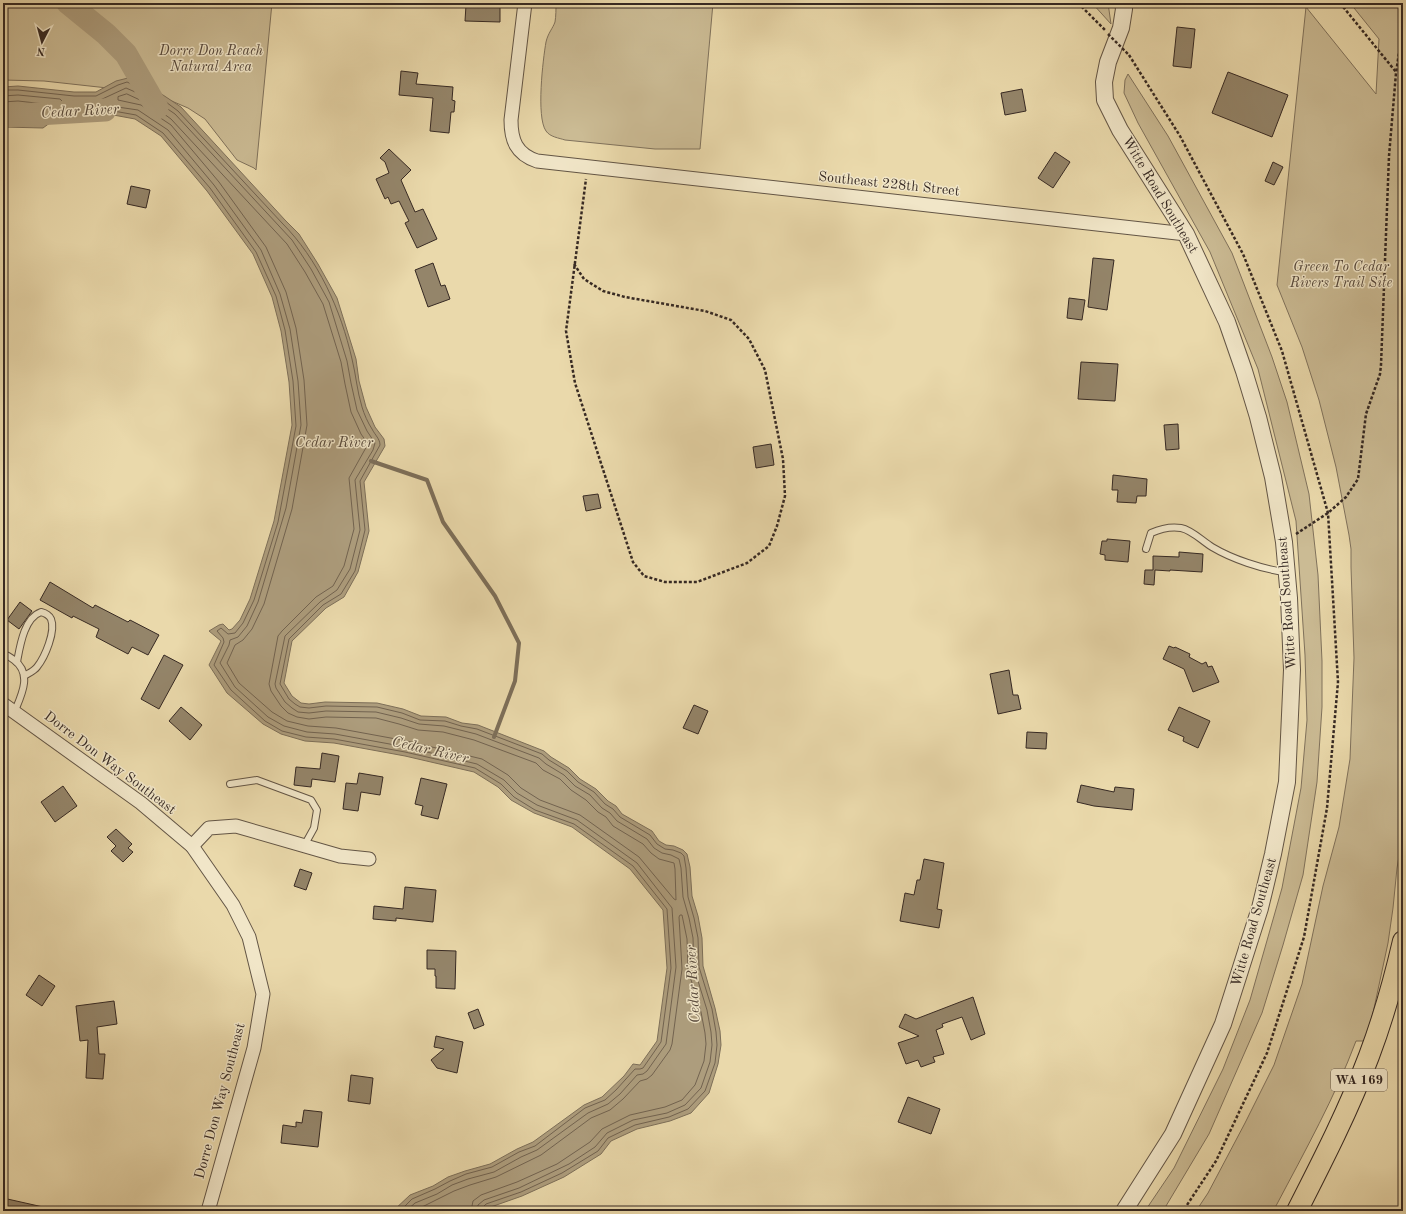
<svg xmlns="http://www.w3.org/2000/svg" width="1406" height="1214" font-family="'Old Standard TT',serif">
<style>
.green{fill:#cbbb94;stroke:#80725c}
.water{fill:#ad9d7d;stroke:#7d6f59}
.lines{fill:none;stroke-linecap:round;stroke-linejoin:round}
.shore{stroke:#726350;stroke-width:1}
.stream{stroke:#7d6f59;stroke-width:4}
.river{stroke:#ad9d7d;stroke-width:23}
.building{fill:#94856a;stroke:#362923}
.service-casing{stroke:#635545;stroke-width:8}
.minor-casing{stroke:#635545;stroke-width:15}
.tertiary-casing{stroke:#635545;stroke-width:18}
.primary-casing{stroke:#362923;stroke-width:22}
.path{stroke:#362923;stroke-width:2.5;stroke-dasharray:3 2;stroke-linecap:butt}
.service{stroke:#f1e6c8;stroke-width:6}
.minor{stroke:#f1e6c8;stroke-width:13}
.tertiary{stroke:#f1e6c8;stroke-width:16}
.primary{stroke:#ead9ab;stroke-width:20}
.path-bridge{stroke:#362923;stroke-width:2.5;stroke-dasharray:3 2;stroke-linecap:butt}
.labels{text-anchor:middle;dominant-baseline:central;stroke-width:3;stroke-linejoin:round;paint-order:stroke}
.shield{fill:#f1e6c8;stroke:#6e6254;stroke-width:1}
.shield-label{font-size:13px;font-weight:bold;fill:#362923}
.park-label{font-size:14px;font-style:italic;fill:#54463a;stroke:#f1e6c8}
.street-label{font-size:14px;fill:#362923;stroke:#f1e6c8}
.water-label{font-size:15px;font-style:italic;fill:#5a4c3e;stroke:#f1e6c8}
</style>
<rect width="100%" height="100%" fill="#ead9ab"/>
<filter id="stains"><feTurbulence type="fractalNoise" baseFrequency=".005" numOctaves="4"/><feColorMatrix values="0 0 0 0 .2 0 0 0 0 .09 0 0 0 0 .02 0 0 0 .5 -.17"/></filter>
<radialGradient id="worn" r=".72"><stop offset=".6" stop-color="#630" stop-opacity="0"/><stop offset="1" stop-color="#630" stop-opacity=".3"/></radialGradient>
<g class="green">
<polygon points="3,3 272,3 256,170 254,168 237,160 205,119 188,108 153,93 44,81 3,80"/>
<path d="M556,3H713L700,149H655L565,140C559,138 550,137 546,131C536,117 543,59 546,42C548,33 553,28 555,22C556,16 556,9 556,3Z"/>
<polygon points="1092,3 1108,3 1111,24"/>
<path d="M1350,3H1403V833L1397,868L1393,908L1388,943L1373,1013L1365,1041H1356C1335,1097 1305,1151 1277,1204L1273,1211H1196L1208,1193L1245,1123L1274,1065L1302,984L1323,886L1339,827L1350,759L1354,658L1351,567V549L1349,535L1336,467L1319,400L1302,347L1277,285L1306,7L1376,94L1379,39Z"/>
<polygon points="1128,74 1168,136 1232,253 1272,357 1287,402 1309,494 1318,575 1322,661 1322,707 1317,782 1303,875 1283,945 1262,1013 1209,1134 1163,1211 1145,1211 1174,1168 1223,1069 1250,1000 1282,888 1301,788 1307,720 1305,655 1296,521 1258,369 1210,252 1138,123 1124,93 1125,80"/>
</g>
<polygon class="water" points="128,78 160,93 181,107 285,220 299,234 318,264 337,298 356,359 359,381 366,407 375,427 384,439 385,446 364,482 369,531 358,572 344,597 326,608 292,641 284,683 292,696 301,703 309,704 325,702 377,703 403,709 421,716 446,717 462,723 478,725 544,751 551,757 569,768 580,779 596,789 608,801 616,806 622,814 652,831 659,841 666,845 674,846 683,850 687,854 690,867 692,896 698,916 702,938 703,966 715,1008 720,1031 721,1045 718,1064 709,1093 691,1113 670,1121 637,1129 611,1141 601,1154 564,1177 522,1196 488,1208 483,1211 393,1211 410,1195 433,1186 448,1177 465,1171 490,1164 517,1149 533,1142 584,1105 602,1097 624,1076 633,1064 640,1065 657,1041 667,968 663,910 630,869 572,827 534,813 511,800 498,787 474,772 405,756 334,743 305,741 281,734 263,724 227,693 209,665 221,641 209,631 219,625 223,624 229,630 232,629 240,620 250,599 274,521 292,425 289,382 281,331 272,297 253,254 207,191 161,136 135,119 108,114 66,111 43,128 3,127 3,87 18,86 74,92 96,92 116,81"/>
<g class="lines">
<g class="shore">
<path d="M3,90H18L74,96H96L118,85L127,82L158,96L178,111L282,223C318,259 341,310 352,359C356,375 357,391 362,407C364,414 368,423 372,429C375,435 380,439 380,445L360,481L365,530L355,571L341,594L323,605L289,639L280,684L289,699L295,704L300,707L309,708L326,706L377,707L402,713L420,720L445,721L461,726L477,729L542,754L549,760L567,771L578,782L594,792L605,804L613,809L620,817L650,835L657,844L665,849L673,850L681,853L684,856L686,868L688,897L694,918L698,938L699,967L712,1009L716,1032L717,1045L715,1063L705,1091L688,1109L669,1117L635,1125L608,1138L598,1151L562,1173L521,1192L486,1204L483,1207L482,1211"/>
<polygon points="127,94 153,106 171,119 287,244 305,272 323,304 341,362 345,384 351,412 361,434 368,444 349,478 354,529 344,566 333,586 316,597 282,631 278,636 269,684 271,691 281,706 288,713 297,717 309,719 326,717 376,718 399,724 418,730 443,732 474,740 536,763 543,770 560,779 571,790 586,800 598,812 606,817 613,826 643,844 651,853 659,859 674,863 675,869 676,900 674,899 639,857 580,815 540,800 521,788 508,775 482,759 407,741 336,728 308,726 287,721 272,712 239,683 227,663 235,645 243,640 252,629 264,604 292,509 307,425 304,380 296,328 286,292 266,247 219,182 171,125 141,105 118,100 118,97"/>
<polyline points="3,96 18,95 60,99 62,101 40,119 3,118"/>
<polyline points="3,102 18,101 45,104 46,106 38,112 3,112"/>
<polyline points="3,123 42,124 66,107 108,110 136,115 163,133 210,188 256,252 276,296 285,330 293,381 296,426 278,522 254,600 243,623 235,633 228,634 221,628 217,631 223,638 224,642 214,665 231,690 265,721 282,731 306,737 334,739 405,752 475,768 501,784 514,797 535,810 574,824 633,866 667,909 671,968 661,1042 643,1068 640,1069 635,1069 616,1090 605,1100 585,1108 535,1146 519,1152 492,1167 466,1174 450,1181 435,1189 412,1199 400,1211"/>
<polyline points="406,1211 415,1203 437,1194 452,1185 468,1179 494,1172 521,1157 537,1150 588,1113 608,1104 620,1094 637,1075 643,1074 647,1071 666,1044 676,967 672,908 637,863 577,820 537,805 517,793 504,780 477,764 406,747 335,734 307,732 284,726 268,717 235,687 220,663 229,645 230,640 238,637 247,626 258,602 286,508 301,425 298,381 290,329 280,294 261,250 214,185 168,130 138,110 97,104 98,101 126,88 156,101 175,114 292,240 311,269 329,302 347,361 351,383 357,410 367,431 375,443 373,450 355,480 360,530 350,569 337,590 320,602 285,636 275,684 276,688 285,702 292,708 298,712 309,713 326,711 376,712 401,718 419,724 444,726 476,734 539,758 546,764 564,775 575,786 590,795 602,808 610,813 617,821 647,839 654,848 662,853 671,855 679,859 681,868 683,897 689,918 693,938 694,968 707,1010 711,1032 712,1045 710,1062 701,1088 685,1105 667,1113 633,1120 607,1133 595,1147 569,1164 519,1188 484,1200 478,1205 477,1211"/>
<polyline points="414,1211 454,1191 470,1185 496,1177 541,1155 591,1118 610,1110 623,1099 640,1081 647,1079 652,1075 670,1050 672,1044 682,969 679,917 680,915 682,915 687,939 688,970 701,1012 705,1033 706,1044 704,1061 695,1085 682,1100 665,1107 630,1115 602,1129 590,1142 557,1164 517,1182 481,1195 473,1201 471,1211"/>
</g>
<polyline class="stream" points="371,461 427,480 443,522 495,596 519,643 515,681 494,737"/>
<g class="river">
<polyline points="68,3 106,34 126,54 157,108"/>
<polyline points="3,116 105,110"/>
</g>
</g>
<g class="building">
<polygon points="466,5 500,6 500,22 465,21"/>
<polygon points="1177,27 1195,29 1191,68 1173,66"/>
<polygon points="401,71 418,73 416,84 453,87 452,100 455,101 454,112 451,112 449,133 430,131 433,98 399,95"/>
<polygon points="1228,72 1288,95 1272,137 1212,113"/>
<polygon points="1022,89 1026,111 1005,115 1001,93"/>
<polygon points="389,149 411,170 401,180 415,212 423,209 437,239 417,248 405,223 409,221 399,201 391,204 388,197 385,199 376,179 389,173 385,162 380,158"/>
<polygon points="1055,152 1070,162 1053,188 1038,178"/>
<polygon points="1273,162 1283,167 1274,185 1265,181"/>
<polygon points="131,186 150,190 146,208 127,204"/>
<polygon points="1093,258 1114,260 1107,310 1088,307"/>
<polygon points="433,263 441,286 445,285 450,299 428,307 415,270"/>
<polygon points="1069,298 1085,300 1082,320 1067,318"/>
<polygon points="1081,362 1118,364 1115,401 1078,399"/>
<polygon points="1178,424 1179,449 1166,450 1164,425"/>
<polygon points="771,444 774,465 756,468 753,447"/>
<polygon points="1113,475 1147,479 1146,496 1137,496 1136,503 1117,502 1118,490 1112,490"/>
<polygon points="598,494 601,508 586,511 583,496"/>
<polygon points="1107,539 1130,541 1128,562 1105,560 1105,555 1100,554 1102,541 1107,541"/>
<polygon points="1179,552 1203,554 1202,572 1170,570 1170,571 1155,570 1154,585 1144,584 1145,570 1153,570 1153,556 1179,557"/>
<polygon points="50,582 93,608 95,605 128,622 130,620 159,635 148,655 132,647 128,654 96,637 99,629 73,616 72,618 40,600"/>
<polygon points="20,602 32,611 19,629 7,620"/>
<polygon points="1169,646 1174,648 1175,647 1190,654 1189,657 1202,664 1206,662 1208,667 1212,666 1219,682 1193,692 1184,669 1163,659"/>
<polygon points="164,655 183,665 159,709 141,699"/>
<polygon points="1009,670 1013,695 1018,695 1021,709 998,714 990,674"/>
<polygon points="694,705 708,711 698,734 683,728"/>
<polygon points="181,707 202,725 190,740 169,721"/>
<polygon points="1179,707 1210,721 1198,748 1183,741 1184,737 1168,730"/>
<polygon points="1027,732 1047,733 1046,749 1026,748"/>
<polygon points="322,753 339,756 335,782 312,779 311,787 294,785 296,767 320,769"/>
<polygon points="359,773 383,777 380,795 361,792 358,811 343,809 346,783 357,784"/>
<polygon points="421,778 447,784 438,819 421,815 423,806 415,804"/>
<polygon points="1081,785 1114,792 1115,787 1134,789 1132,810 1094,806 1077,802"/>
<polygon points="63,786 77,806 55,822 41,802"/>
<polygon points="116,829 132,844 128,848 133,852 123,862 111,851 116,846 107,837"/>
<polygon points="924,859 944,863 937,909 942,910 939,928 900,921 905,893 914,895 917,880 920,880"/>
<polygon points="300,869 312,873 306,890 294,886"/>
<polygon points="405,887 436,890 433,922 396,918 396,921 373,919 374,906 403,909"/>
<polygon points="427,950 456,951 455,989 436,988 436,976 435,976 435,969 427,969"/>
<polygon points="39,975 55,986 42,1006 26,995"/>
<polygon points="973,997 985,1034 971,1040 962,1017 942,1024 943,1027 936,1030 944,1054 933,1057 935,1062 921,1067 918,1060 906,1064 898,1043 919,1036 899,1027 905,1014 916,1019"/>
<polygon points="114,1001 117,1024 97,1027 99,1054 105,1054 103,1079 86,1078 88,1040 80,1041 76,1006"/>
<polygon points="478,1009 484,1025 474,1029 468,1013"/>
<polygon points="436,1036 463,1042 457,1073 437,1068 431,1060 444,1049 434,1047"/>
<polygon points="351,1075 373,1078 370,1104 348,1101"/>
<polygon points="908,1097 940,1109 931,1134 898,1122"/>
<polygon points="304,1110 322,1112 318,1147 281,1143 283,1125 296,1127 296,1122 302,1123"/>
<polygon points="3,1198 43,1207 43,1211 3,1211"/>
</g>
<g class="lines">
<defs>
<g id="service">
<path d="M1146,549L1151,533C1160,529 1170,526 1181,528C1192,530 1202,541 1212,547C1232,559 1262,569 1285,572"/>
<path d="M3,654C7,655 10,657 14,660C33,674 21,696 14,713"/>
<path d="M17,662C20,646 24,618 41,612C45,613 49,615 51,619C56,631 45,657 37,667C34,671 29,673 24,676"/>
<polyline points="230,784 257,780 311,800 317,810 314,828 304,846"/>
</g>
<g id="minor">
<path d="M525,3L511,120C511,140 516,154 537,161L1186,234"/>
<polyline points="3,704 141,803 192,846 233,905 249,937 263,994 254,1048 208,1211"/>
<polyline points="192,846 209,828 236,826 340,856 369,859"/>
</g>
<polyline id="tertiary" points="1123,3 1124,9 1121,28 1108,62 1104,82 1105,100 1120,130 1186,234 1227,322 1244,371 1258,417 1273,477 1284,542 1289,598 1292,670 1287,782 1273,854 1260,908 1223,1024 1173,1134 1124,1211"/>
<path id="primary" d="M1297,1211C1323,1160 1349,1109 1369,1056C1383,1019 1394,980 1403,941"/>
</defs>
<use href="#service" class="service-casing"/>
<use href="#minor" class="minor-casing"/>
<use href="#tertiary" class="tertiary-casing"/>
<use href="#primary" class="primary-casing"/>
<g class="path">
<polyline points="1078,3 1106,31"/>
<polyline points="1340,3 1396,72"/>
<polyline points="1129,55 1180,136 1243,254 1282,351 1328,513 1338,682 1327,808 1304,937 1267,1053 1216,1161 1183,1211"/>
<polyline points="574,264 584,279 603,291 625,297 705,311 731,320 749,339 765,370 783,459 785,496 777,526 769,546 747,563 697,582 665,582 644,576 633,562 575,383 566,331 586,179"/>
<polyline points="1296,534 1328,513 1346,497 1358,479 1366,414 1380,374 1381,365 1389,156 1396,73 1403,26"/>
</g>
<use href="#service" class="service"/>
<use href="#minor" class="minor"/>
<use href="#tertiary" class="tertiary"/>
<use href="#primary" class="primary"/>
<polyline class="path-bridge" points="1108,34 1129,55"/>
</g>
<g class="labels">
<rect class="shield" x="1331" y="1069" width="56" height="22" rx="3"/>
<g class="shield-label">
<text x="1359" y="1080">WA 169</text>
</g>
<g class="park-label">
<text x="211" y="51">Dorre Don Reach<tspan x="211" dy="16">Natural Area</tspan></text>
<text x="1341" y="267">Green To Cedar<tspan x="1341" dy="16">Rivers Trail Site</tspan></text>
</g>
<g class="street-label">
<text transform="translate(889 184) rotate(6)">Southeast 228th Street</text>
<text transform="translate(1160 195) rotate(59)">Witte Road Southeast</text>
<text transform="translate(1287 603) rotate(-94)">Witte Road Southeast</text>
<text transform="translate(110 763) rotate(37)">Dorre Don Way Southeast</text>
<text transform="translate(1254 922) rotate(-74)">Witte Road Southeast</text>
<text transform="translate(220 1101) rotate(-75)">Dorre Don Way Southeast</text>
</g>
<g class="water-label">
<text transform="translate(80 112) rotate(-3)">Cedar River</text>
<text x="334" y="443">Cedar River</text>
<text transform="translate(430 751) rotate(13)">Cedar River</text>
<text transform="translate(694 984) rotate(-93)">Cedar River</text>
</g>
</g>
<rect width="1406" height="1214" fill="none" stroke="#ead9ab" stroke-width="16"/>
<rect x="4" y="4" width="1398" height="1206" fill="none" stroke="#362923" stroke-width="2"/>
<rect x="8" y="8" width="1390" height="1198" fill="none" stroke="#362923"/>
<g transform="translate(42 42) rotate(186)" stroke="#f1e6c8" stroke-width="3" paint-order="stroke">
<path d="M0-3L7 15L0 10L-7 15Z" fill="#362923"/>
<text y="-6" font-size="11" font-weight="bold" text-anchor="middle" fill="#362923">N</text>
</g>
<rect width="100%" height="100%" filter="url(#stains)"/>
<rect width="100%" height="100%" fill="url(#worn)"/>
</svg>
